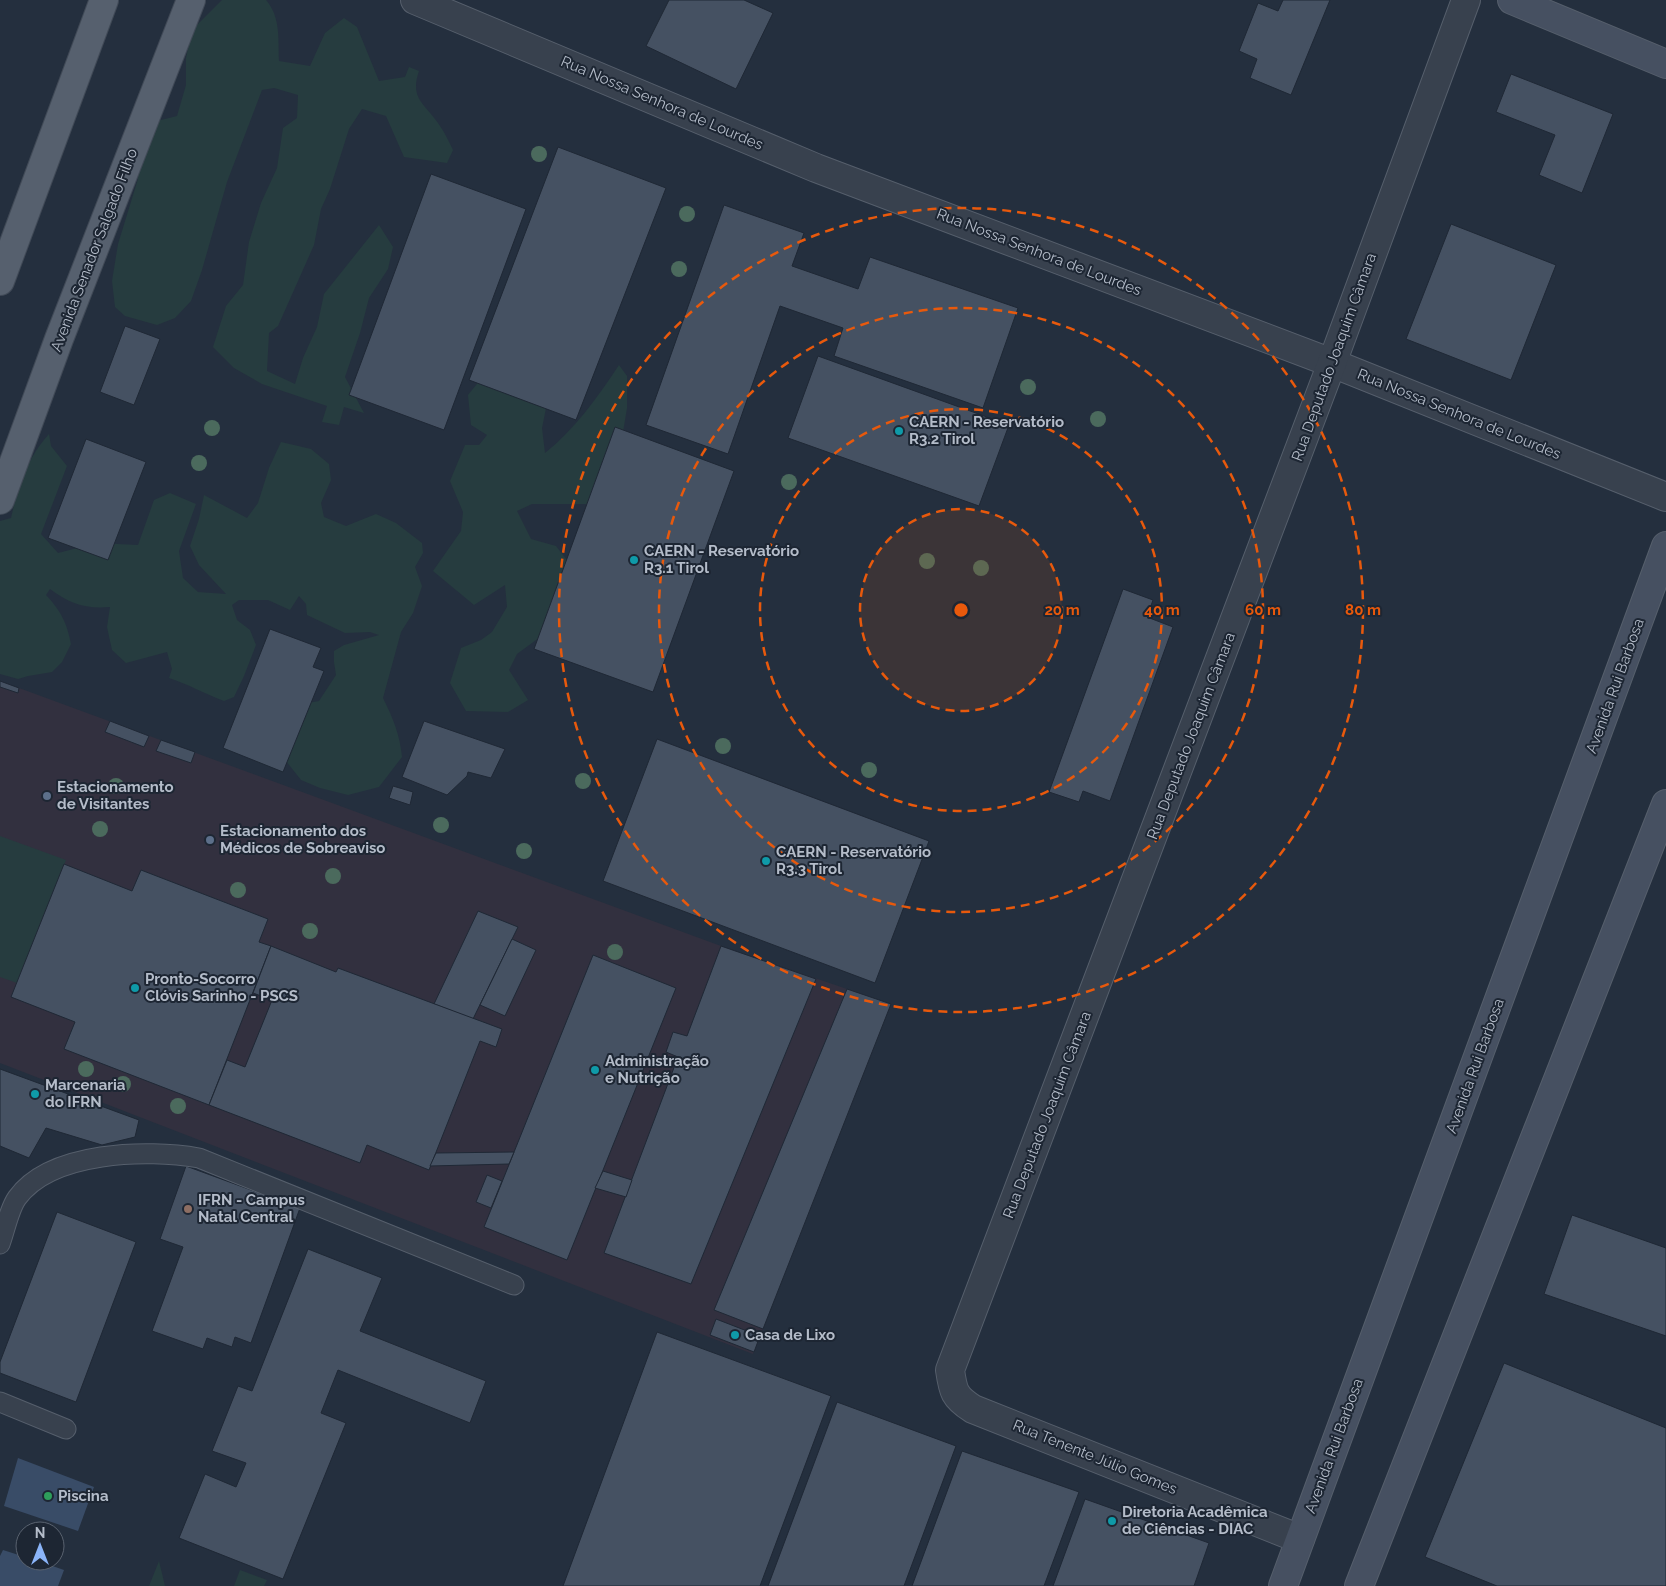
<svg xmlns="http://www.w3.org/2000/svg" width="1666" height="1586" font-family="Raleway,sans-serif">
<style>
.medical{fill:#32303f}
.green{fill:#263c3f}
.water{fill:#394c67}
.building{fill:#455162;stroke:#1f2835}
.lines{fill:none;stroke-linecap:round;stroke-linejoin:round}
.service-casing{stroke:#565f6c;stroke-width:21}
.minor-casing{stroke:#565f6c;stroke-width:30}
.secondary-casing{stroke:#565f6c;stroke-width:30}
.primary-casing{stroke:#414a57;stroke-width:30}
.service{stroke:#38414e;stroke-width:19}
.minor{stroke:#38414e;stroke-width:28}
.secondary{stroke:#465061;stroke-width:28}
.primary{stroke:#56606e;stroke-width:28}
.tree{fill:#4b6a5d}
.ring{fill:none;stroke:#e8590c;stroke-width:2.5;stroke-dasharray:9 6}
.culture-dot{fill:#0f9aa8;stroke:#1d2633;stroke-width:2}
.service-dot{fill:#5c6f8a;stroke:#1d2633;stroke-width:2}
.education-dot{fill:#8d6e63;stroke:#1d2633;stroke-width:2}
.leisure-dot{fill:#2e9e5b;stroke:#1d2633;stroke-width:2}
.labels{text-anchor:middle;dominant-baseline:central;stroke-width:4;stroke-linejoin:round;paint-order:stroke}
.street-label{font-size:15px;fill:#b4bcc9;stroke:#1d2633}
.poi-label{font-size:15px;font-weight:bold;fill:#b4bcc9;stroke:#1d2633;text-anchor:start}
.centre{fill:#e8590c;stroke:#1d2633;stroke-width:2.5}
.ring-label{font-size:15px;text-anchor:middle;font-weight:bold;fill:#e8590c;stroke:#1d2633;stroke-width:4;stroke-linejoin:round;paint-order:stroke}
</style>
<rect width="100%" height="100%" fill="#242f3e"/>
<polygon class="medical" points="0,681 721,946 891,1004 753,1354 0,1063"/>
<g class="green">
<path d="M222,0H266C281,17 278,40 279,61L310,66L325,33L344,18L357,27L379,81L405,77L409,67L419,71C409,100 426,104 440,126C445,133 449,142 453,150L447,163L404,157L386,116L362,109L349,129L330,189L321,209L314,245L278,326L269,333L267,371L295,384L303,358L317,327L324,294L379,225L393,247L388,269L369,298L360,333L345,377L364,413L344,407L339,425L322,422L327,406L262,384L234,368L213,347L226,306L243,285L249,242L261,203L277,168L283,128L297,118L298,95L274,88L262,90L227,182L202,270L191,301L175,318L157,325L125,316L115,307L112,281L118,244L138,179L117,152L129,122L161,120L177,116L186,85V58L192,30Z"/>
<path d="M619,365L627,376V408L621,444L600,504H532L517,511L531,539L556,546L580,577L551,629L517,654L509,670L528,700L508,712L466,711L450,683L461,648L481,640L492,632L507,607L505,585L474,605L433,571L461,531L463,512L450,481L465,445H479L487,435L471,425L468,395L485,374L548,398L542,428L545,453C574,430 598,397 619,365Z"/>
<path d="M49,434L51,446L67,466L41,534L58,553L97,543L138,545L154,500L170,493L196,504L179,551L183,578L198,592L226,594L199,565L190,546L199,519L204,495L247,518L258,503L269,468L281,442L311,449L329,464L331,480L321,503L324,517L346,526L376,514L396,523L422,543L423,553L415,567L422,586L413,613L401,632L383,698C393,718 400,735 402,757L379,787L348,795L320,788L301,780L282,756L297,705L319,701L336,675L334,662V651L344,645L379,635L370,632L345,633L307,615L306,604L299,596L290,610L268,600H239L232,605L237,620L250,630L256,645L244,676L234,697L224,701C205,694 188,684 169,678L172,669L167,652L126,663L112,650L107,627L110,607C85,609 70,604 50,589L46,595C61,611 67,623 71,644L62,662L52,672L28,676L18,679L0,674V521L11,518C18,487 27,458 49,434Z"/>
<polygon points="0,836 66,860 17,983 0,977"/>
<polygon points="159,1561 165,1586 149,1586"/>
<polygon points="240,1570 267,1580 264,1586 234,1586"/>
</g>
<g class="water">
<polygon points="18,1458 94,1487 78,1531 4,1506"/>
<polygon points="3,1550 25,1557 25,1561 38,1561 64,1570 58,1586 0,1586 0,1556"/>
</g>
<g class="building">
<polygon points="669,0 744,0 773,13 736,89 646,46"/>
<polygon points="1283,0 1330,0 1291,95 1250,78 1257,59 1239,51 1258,3 1278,11"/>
<polygon points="1511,74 1613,114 1582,193 1539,175 1555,135 1496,112"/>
<polygon points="558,147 666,188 576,420 469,380"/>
<polygon points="431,174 526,209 444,430 349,395"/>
<polygon points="724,205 804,233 792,266 858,289 870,257 1018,308 983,408 834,356 843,328 780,306 728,454 646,425"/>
<polygon points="1451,224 1556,265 1511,380 1406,339"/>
<polygon points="125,326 160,339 134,405 100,392"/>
<polygon points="818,356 1009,425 979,506 788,438"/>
<polygon points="615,427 734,471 653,692 534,649"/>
<polygon points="86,439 146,462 108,560 48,538"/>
<polygon points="1123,589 1153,600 1147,617 1173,627 1110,801 1083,791 1079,802 1049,792"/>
<polygon points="270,629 321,648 313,667 324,671 283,772 223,748"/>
<polygon points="0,681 19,688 18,693 0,687"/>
<polygon points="110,721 149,736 144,747 105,732"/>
<polygon points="424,721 505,749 491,778 468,772 467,776 447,795 402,777"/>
<polygon points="657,739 929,841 875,983 603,881"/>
<polygon points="161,740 195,752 191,763 156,751"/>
<polygon points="393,786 413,792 410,805 389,798"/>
<polygon points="64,864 132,891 141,870 268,919 259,942 271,946 209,1105 64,1049 75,1022 11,997"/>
<polygon points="478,911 518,927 473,1019 434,1004"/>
<polygon points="512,939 536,950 505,1016 480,1005"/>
<polygon points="271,946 336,972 338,968 502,1029 496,1047 480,1041 429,1170 367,1145 360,1163 209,1105 227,1060 245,1067 272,1000 253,993"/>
<polygon points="721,946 816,979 691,1284 604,1253 678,1057 666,1052 673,1032 687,1036"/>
<polygon points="593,955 676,988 567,1260 484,1227"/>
<polygon points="847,989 891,1004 763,1329 714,1310"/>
<polygon points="0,1069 139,1120 135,1137 102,1145 46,1128 29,1158 0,1146"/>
<polygon points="514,1152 509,1164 430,1166 436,1153"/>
<polygon points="186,1166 300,1208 251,1343 235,1337 232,1347 207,1338 203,1349 152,1331 183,1247 160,1239"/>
<polygon points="603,1171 632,1180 626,1197 595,1188"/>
<polygon points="487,1175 502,1181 491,1208 476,1202"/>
<polygon points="57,1212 136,1242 76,1402 0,1373 0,1362"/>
<polygon points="1572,1215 1666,1248 1666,1336 1544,1294"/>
<polygon points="308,1249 382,1278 360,1331 486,1381 470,1423 338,1370 321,1413 346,1423 283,1579 179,1538 205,1474 236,1487 246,1463 212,1451 238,1386 252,1391"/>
<polygon points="716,1319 760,1336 754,1352 710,1335"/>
<polygon points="657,1332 831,1396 760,1586 563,1586"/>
<polygon points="1504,1363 1666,1428 1666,1586 1497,1586 1425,1557"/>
<polygon points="837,1402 956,1446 904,1586 768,1586"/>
<polygon points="962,1451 1079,1492 1044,1586 912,1586"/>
<polygon points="1085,1499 1209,1543 1194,1586 1053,1586"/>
</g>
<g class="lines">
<defs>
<g id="service">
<path d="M0,1244C5,1231 9,1209 17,1198C51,1151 147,1149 199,1158L514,1285"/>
<polyline points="0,1402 66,1429"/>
</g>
<g id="minor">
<polyline points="415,0 816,168 1332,363 1666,497"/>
<path d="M1300,1539L973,1409C954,1397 953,1391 950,1370L1332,363L1466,0"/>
</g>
<g id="secondary">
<polyline points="1512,0 1666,64"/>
<polyline points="1283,1586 1666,546"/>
<polyline points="1359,1586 1666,804"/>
</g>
<g id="primary">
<polyline points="0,281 104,0"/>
<polyline points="0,500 59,339 191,0"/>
</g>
</defs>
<use href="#service" class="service-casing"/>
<use href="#minor" class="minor-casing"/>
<use href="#secondary" class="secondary-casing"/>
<use href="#primary" class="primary-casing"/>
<use href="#service" class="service"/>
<use href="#minor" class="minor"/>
<use href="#secondary" class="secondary"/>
<use href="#primary" class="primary"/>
</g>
<g class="tree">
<circle cx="539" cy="154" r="8"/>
<circle cx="687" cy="214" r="8"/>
<circle cx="679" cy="269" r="8"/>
<circle cx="1028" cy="387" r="8"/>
<circle cx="1098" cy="419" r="8"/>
<circle cx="212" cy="428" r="8"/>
<circle cx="199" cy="463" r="8"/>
<circle cx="789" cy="482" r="8"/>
<circle cx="927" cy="561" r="8"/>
<circle cx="981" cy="568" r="8"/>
<circle cx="723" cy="746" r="8"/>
<circle cx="869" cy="770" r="8"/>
<circle cx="583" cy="781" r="8"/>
<circle cx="116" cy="786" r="8"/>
<circle cx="441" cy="825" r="8"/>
<circle cx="100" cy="829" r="8"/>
<circle cx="524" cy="851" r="8"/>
<circle cx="333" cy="876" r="8"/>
<circle cx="238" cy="890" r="8"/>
<circle cx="310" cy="931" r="8"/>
<circle cx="615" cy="952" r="8"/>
<circle cx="86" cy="1069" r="8"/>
<circle cx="123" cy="1084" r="8"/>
<circle cx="178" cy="1106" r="8"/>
</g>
<circle cx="961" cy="610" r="101" fill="#e8590c" fill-opacity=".12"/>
<g class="ring">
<circle cx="961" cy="610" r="101"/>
<circle cx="961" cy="610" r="201"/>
<circle cx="961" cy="610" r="302"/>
<circle cx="961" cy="610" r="402"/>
</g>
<g class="culture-dot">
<circle cx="899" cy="431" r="5"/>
<circle cx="634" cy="560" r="5"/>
<circle cx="766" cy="861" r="5"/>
<circle cx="135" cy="988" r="5"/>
<circle cx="595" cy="1070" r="5"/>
<circle cx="35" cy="1094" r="5"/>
<circle cx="735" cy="1335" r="5"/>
<circle cx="1112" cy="1521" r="5"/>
</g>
<g class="service-dot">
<circle cx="47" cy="796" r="5"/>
<circle cx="210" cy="840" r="5"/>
</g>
<circle class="education-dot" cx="188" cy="1209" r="5"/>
<circle class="leisure-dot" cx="48" cy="1496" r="5"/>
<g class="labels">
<g class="street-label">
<text transform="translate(662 103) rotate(23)">Rua Nossa Senhora de Lourdes</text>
<text transform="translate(94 250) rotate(-69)">Avenida Senador Salgado Filho</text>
<text transform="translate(1039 252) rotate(21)">Rua Nossa Senhora de Lourdes</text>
<text transform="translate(1334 357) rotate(-70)">Rua Deputado Joaquim Câmara</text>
<text transform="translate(1459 414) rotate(22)">Rua Nossa Senhora de Lourdes</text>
<text transform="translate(1615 686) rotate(-70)">Avenida Rui Barbosa</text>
<text transform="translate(1191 736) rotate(-69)">Rua Deputado Joaquim Câmara</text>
<text transform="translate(1475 1066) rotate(-70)">Avenida Rui Barbosa</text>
<text transform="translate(1047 1115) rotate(-69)">Rua Deputado Joaquim Câmara</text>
<text transform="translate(1334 1446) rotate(-70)">Avenida Rui Barbosa</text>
<text transform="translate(1095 1457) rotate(22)">Rua Tenente Júlio Gomes</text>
</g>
<g class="poi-label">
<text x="909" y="422">CAERN - Reservatório<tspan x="909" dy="17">R3.2 Tirol</tspan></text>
<text x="644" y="551">CAERN - Reservatório<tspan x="644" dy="17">R3.1 Tirol</tspan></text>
<text x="57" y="787">Estacionamento<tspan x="57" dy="17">de Visitantes</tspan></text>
<text x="220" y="831">Estacionamento dos<tspan x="220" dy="17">Médicos de Sobreaviso</tspan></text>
<text x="776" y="852">CAERN - Reservatório<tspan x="776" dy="17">R3.3 Tirol</tspan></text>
<text x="145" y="979">Pronto-Socorro<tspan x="145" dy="17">Clóvis Sarinho - PSCS</tspan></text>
<text x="605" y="1061">Administração<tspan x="605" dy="17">e Nutrição</tspan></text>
<text x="45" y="1085">Marcenaria<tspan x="45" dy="17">do IFRN</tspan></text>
<text x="198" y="1200">IFRN - Campus<tspan x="198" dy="17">Natal Central</tspan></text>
<text x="745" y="1335">Casa de Lixo</text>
<text x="58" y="1496">Piscina</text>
<text x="1122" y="1512">Diretoria Acadêmica<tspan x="1122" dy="17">de Ciências - DIAC</tspan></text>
</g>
</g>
<circle cx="961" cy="610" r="8" class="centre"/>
<g class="ring-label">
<text x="1062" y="615">20 m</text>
<text x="1162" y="615">40 m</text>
<text x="1263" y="615">60 m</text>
<text x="1363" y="615">80 m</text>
</g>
<g transform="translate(40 1546)"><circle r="24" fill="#1d2633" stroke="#59626f"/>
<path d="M0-4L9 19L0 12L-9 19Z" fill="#8ab4f8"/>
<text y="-8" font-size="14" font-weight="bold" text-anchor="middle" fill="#b4bcc9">N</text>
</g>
</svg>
